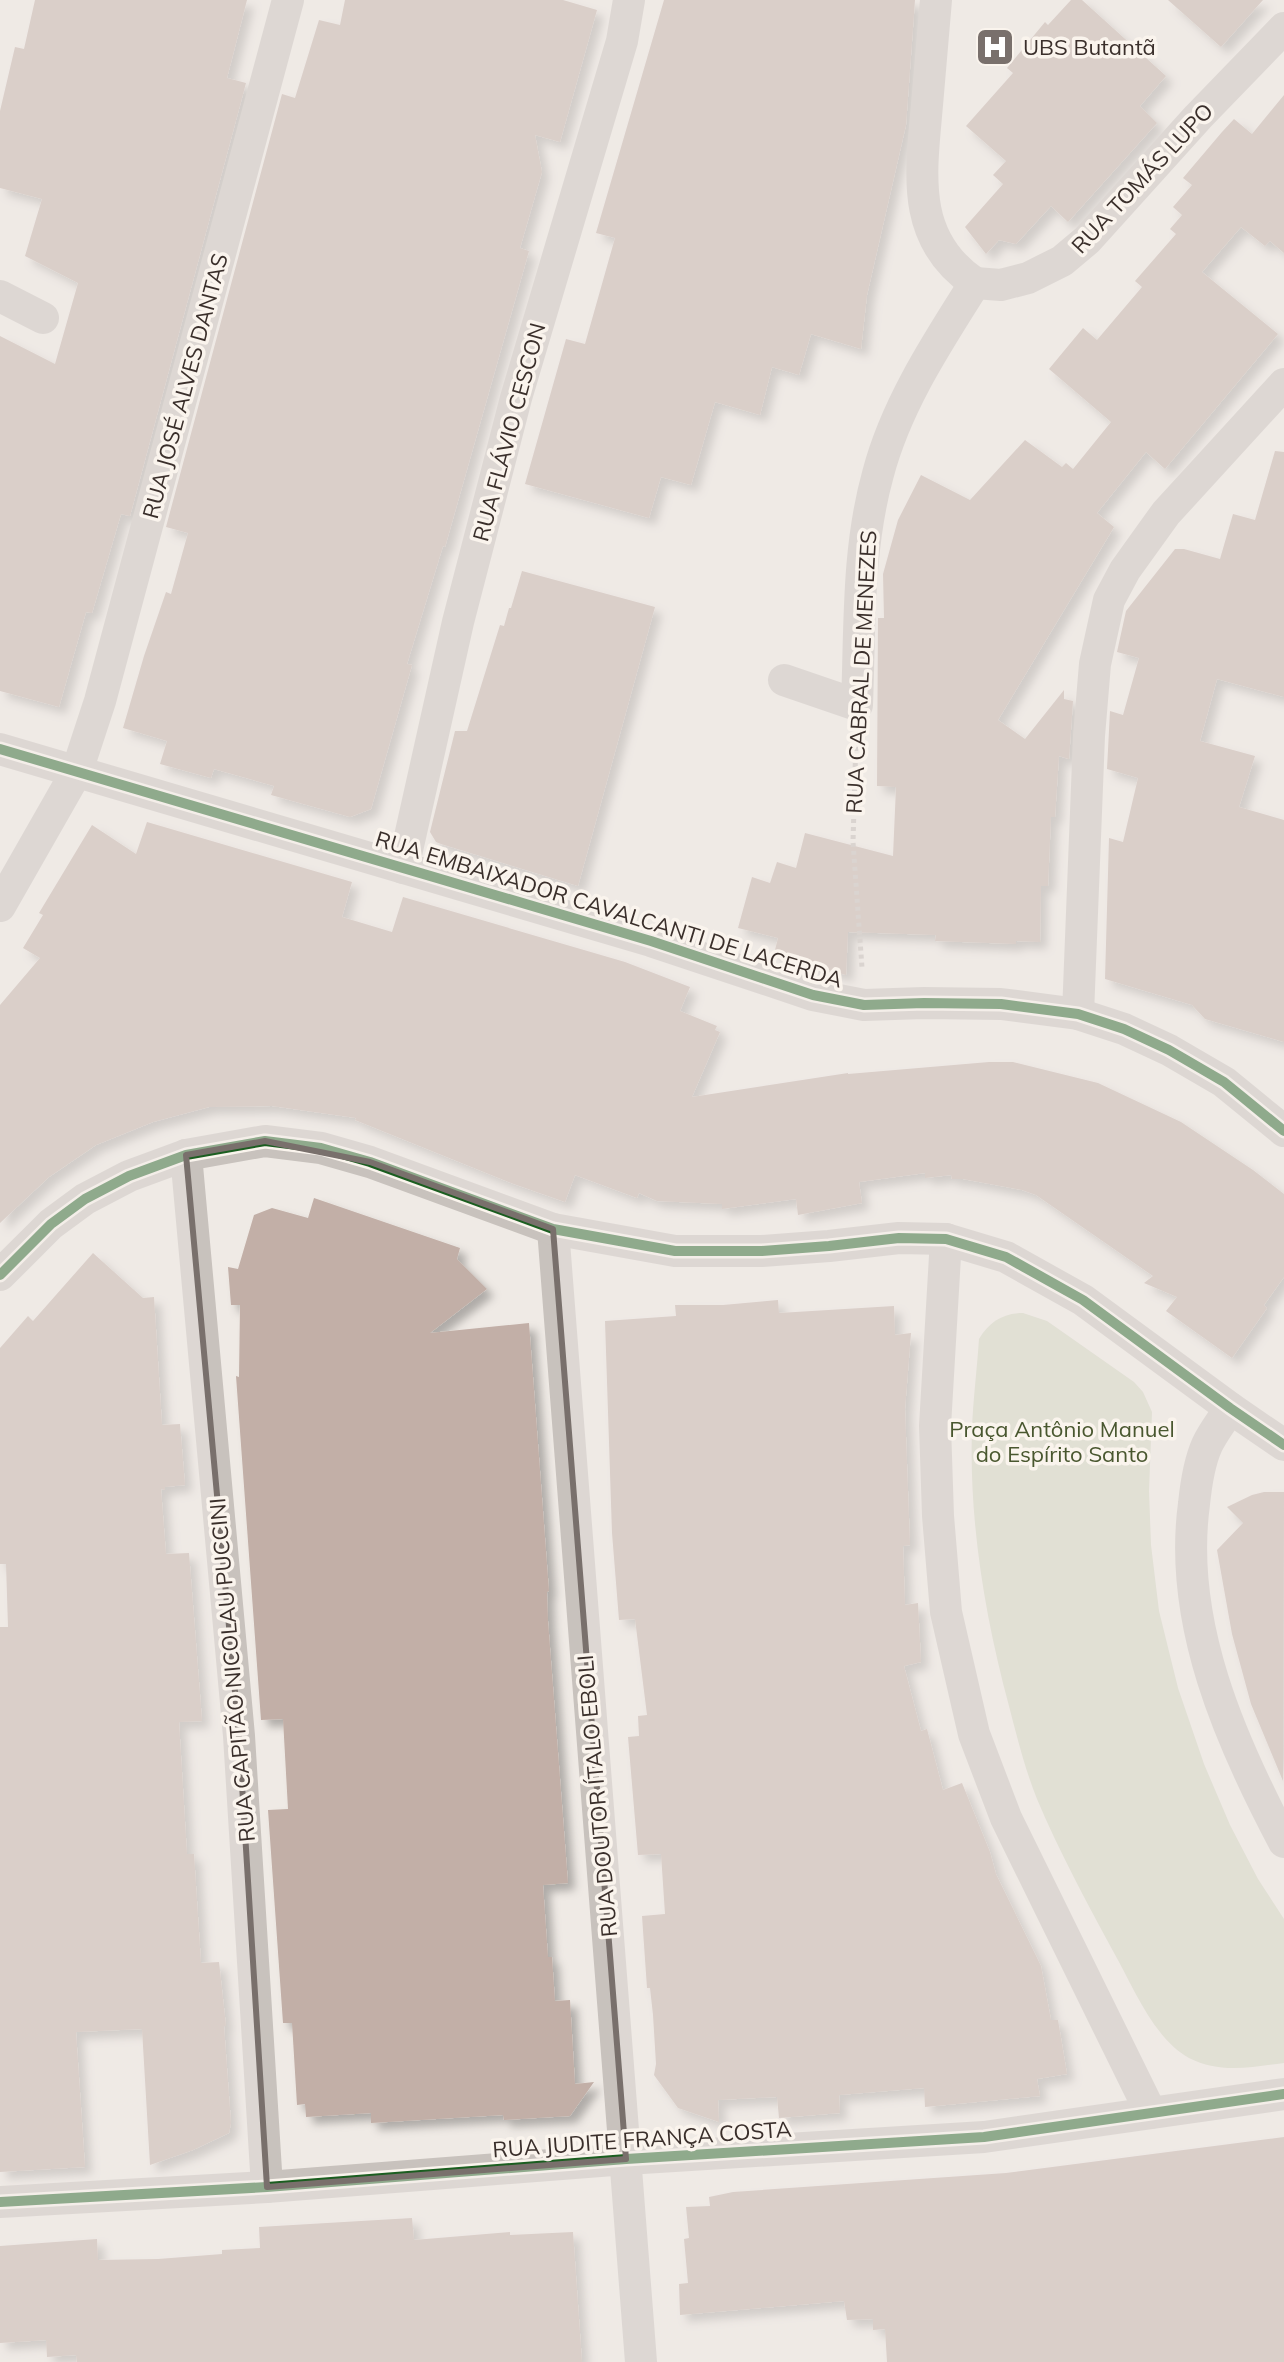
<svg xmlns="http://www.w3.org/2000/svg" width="1284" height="2362" font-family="Mulish,sans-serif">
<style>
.green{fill:#d0d4bf}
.building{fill:#c2afa7;filter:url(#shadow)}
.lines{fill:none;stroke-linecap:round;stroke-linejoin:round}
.path{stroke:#c1bab5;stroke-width:5;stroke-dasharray:4 4;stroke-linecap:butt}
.street{stroke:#c8c2bd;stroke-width:32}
.cycleway-casing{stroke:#faf4ed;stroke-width:15}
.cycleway{stroke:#1b5e20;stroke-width:10}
.marked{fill:none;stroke:#79706c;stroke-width:6;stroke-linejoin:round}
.labels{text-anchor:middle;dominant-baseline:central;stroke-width:7;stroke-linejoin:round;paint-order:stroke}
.poi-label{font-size:22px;fill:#3a2f2b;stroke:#faf4ed;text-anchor:start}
.street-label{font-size:22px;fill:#3a2f2b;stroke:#faf4ed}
.park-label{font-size:22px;fill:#49572f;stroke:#faf4ed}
</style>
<defs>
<filter id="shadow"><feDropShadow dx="7" dy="7" stdDeviation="4" flood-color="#0004"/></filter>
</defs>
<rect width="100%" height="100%" fill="#efeae5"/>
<path class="green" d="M1023,1313L1047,1321L1134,1382L1143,1392L1152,1412L1149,1491L1151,1545L1159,1611L1178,1688L1204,1764L1230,1825L1258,1879L1284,1919V2063C1251,2067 1220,2074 1189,2058C1153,2038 1133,1986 1113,1951C1086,1901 1059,1851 1037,1799C1025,1769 1017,1737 1009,1706C985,1617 969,1522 972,1430C973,1400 977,1370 979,1339C989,1322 1003,1313 1023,1313Z"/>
<g class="building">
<polygon points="35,0 247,0 227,78 246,83 130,516 121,514 92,613 86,612 59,707 0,691 0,336 55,364 78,283 25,256 42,199 0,188 0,111 15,47 24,49"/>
<polygon points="345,0 563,0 597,10 560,142 535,135 542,172 520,248 529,251 445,547 443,546 407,664 412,665 371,809 350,817 271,795 274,786 214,769 211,778 160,764 167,741 123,728 144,656 166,592 171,594 188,533 166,527 282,94 295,98 319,20 340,25"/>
<polygon points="664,0 915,0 906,125 867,295 861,349 811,334 799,375 772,367 760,415 715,402 691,485 661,477 649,518 525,484 566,339 585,344 615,238 596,233"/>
<polygon points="1071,0 1082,0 1166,76 1140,106 1157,123 1068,222 1051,206 1016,244 999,240 986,254 965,227 1003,184 993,175 1006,161 966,126 1013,73 1007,68 1045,22 1048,25"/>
<polygon points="1168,0 1263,0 1221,47"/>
<polygon points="1284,95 1284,253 1270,241 1265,246 1241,227 1202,272 1278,334 1165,469 1146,452 1097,513 1114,527 998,720 1025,739 1064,690 1064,699 1073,701 1069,759 1059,756 1055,817 1051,817 1048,886 1041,886 1040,942 1016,941 1016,944 935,941 936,935 848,932 846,975 774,954 778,938 738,928 752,877 770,883 777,862 796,868 805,833 893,856 896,787 877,786 878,618 884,618 883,574 898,520 921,475 970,500 1025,440 1062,467 1066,463 1073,469 1111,422 1049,369 1083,328 1097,340 1142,287 1135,281 1176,234 1170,229 1182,215 1173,207 1192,185 1183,178 1222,132 1234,119 1252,134"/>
<polygon points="1275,451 1284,452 1284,697 1217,679 1200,741 1255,756 1239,807 1284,820 1284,1042 1205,1019 1192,1005 1105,979 1109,838 1123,842 1138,778 1107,769 1110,711 1123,715 1139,658 1117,652 1126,611 1175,549 1184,549 1220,559 1233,514 1255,520"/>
<polygon points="522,571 655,607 578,886 441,844 436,842 430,832 455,731 467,731 500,625 504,626 509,608 511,608"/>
<polygon points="147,822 352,882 342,917 392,932 403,897 625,962 690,987 680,1011 717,1026 715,1030 720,1032 692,1097 848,1073 848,1074 989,1062 1013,1062 1098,1083 1181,1122 1253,1170 1284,1194 1284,1277 1264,1305 1267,1308 1232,1358 1166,1311 1177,1297 1144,1283 1153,1276 1036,1195 1022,1190 963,1179 952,1179 951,1175 925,1178 925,1173 859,1182 862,1203 798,1215 796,1199 722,1209 722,1204 657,1201 639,1193 637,1198 575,1175 565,1202 511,1183 355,1120 356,1118 272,1106 209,1107 153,1122 96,1145 49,1177 0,1223 0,1005 40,958 23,948 43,915 39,913 92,825 136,854"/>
<polygon points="314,1198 460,1248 457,1259 487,1289 430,1333 529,1323 549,1591 547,1592 548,1621 568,1883 543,1885 548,1957 552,1957 555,2001 570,2000 575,2084 594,2082 570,2116 504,2120 503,2115 371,2123 371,2113 306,2117 305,2104 297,2105 292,2023 283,2023 268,1810 288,1809 283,1719 261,1720 236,1376 239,1377 240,1305 231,1305 228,1267 238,1269 254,1215 272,1208 308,1218"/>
<polygon points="93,1253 143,1298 154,1297 162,1425 180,1424 185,1485 165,1487 165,1490 161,1489 166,1554 189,1553 200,1694 202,1721 179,1722 187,1854 194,1854 201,1963 219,1962 226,2026 224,2026 231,2123 229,2133 193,2150 150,2165 142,2029 76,2032 85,2167 0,2172 0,1627 8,1627 6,1564 0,1564 0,1348 28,1316 33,1321"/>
<polygon points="778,1300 779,1313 894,1306 895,1335 911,1333 905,1409 910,1545 903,1546 905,1605 918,1603 921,1662 904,1666 921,1731 927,1729 943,1790 962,1783 990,1852 996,1874 1041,1966 1051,2020 1058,2020 1067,2074 1037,2079 1040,2096 925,2107 924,2088 839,2095 840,2113 779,2118 777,2097 718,2100 719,2122 678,2108 654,2075 656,2064 653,2015 650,1988 647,1988 642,1916 665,1914 661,1854 638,1855 628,1737 639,1736 638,1716 647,1715 635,1619 619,1620 612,1533 605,1321 676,1316 675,1305 723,1305"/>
<polygon points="1264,1492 1284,1492 1283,1781 1251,1704 1232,1634 1217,1550 1243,1523 1227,1507 1252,1495"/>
<polygon points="1284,2137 1284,2362 887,2362 885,2329 873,2330 873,2319 847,2320 844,2301 680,2315 679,2284 688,2283 684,2239 689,2238 686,2207 710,2206 709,2197 733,2192 1006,2173"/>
<polygon points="412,2218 414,2240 510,2232 510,2235 573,2232 582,2362 77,2362 76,2355 47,2357 46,2340 0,2343 0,2246 97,2239 98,2260 158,2259 222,2254 222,2250 260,2248 259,2227"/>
</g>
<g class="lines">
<polyline class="path" points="856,739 853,842 862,968"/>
<g class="street">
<path d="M936,0C933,35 930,70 927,105C921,174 910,239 975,283"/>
<polyline points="975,283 1001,285 1028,278 1062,261 1087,240 1198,117 1284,28"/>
<polyline points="0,296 43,318"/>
<path d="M784,680L857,705C860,628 857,549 878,474C896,405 937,343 975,283"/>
<polyline points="0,749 651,941 813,995 864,1005 924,1003 1001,1004 1078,1014 1124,1029 1169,1050 1224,1082 1284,1131"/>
<polyline points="403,868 458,622 516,398 622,41 629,0"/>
<polyline points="0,906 77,771 100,701 288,0"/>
<polyline points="1078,1014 1089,736 1095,664 1109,600 1125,570 1166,513 1284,384"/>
<polyline points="186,1155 239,1736 267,2187"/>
<polyline points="553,1229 641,2362"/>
<polyline points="946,1239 935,1426 938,1516 946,1612 974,1734 1006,1818 1151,2113"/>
<polyline points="0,1275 51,1224 85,1199 129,1176 186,1155 265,1141 321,1148 370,1162 553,1229 675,1251 762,1251 829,1246 899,1238 946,1239 1006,1257 1083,1300 1230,1408 1284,1445"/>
<path d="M1230,1408C1223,1420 1213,1432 1207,1445C1199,1463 1196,1484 1194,1504C1178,1622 1230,1740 1284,1842"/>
<polyline points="0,2202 267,2187 626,2159 984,2137 1284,2094"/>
</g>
<defs>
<g id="cycleway">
<polyline points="0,749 651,941 813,995 864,1005 924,1003 1001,1004 1078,1014 1124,1029 1169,1050 1224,1082 1284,1131"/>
<polyline points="0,1275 51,1224 85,1199 129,1176 186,1155 265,1141 321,1148 370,1162 553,1229 675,1251 762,1251 829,1246 899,1238 946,1239 1006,1257 1083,1300 1230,1408 1284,1445"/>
<polyline points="0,2202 267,2187 626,2159 984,2137 1284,2094"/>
</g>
</defs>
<use href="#cycleway" class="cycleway-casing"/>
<use href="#cycleway" class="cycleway"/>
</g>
<path d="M0 0H1284V2362H0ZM265,1141L370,1162L553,1229L626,2159L267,2187L239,1736L186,1155Z" fill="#efeae5" fill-opacity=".55" fill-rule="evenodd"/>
<path class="marked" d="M265,1141L370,1162L553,1229L626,2159L267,2187L239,1736L186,1155Z"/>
<defs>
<symbol id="hospital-square" viewBox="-11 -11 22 22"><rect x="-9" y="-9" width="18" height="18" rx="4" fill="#79706c" stroke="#faf4ed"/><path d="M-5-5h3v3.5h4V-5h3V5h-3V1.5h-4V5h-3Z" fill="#fff"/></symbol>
</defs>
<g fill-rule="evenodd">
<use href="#hospital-square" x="973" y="25" width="44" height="44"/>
</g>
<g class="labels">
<g class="poi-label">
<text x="1023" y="47">UBS Butantã</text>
</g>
<g class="street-label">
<text transform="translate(1142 178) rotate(-47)">RUA TOMÁS LUPO</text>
<text transform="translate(185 386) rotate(-75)">RUA JOSÉ ALVES DANTAS</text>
<text transform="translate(509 432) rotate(-75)">RUA FLÁVIO CESCON</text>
<text transform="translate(861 672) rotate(-87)">RUA CABRAL DE MENEZES</text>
<text transform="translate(609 909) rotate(17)">RUA EMBAIXADOR CAVALCANTI DE LACERDA</text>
<text transform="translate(232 1670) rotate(-95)">RUA CAPITÃO NICOLAU PUCCINI</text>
<text transform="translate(597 1796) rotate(-95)">RUA DOUTOR ÍTALO EBOLI</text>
<text transform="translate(642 2139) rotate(-4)">RUA JUDITE FRANÇA COSTA</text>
</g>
<g class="park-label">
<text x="1062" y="1429">Praça Antônio Manuel<tspan x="1062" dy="25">do Espírito Santo</tspan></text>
</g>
</g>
</svg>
